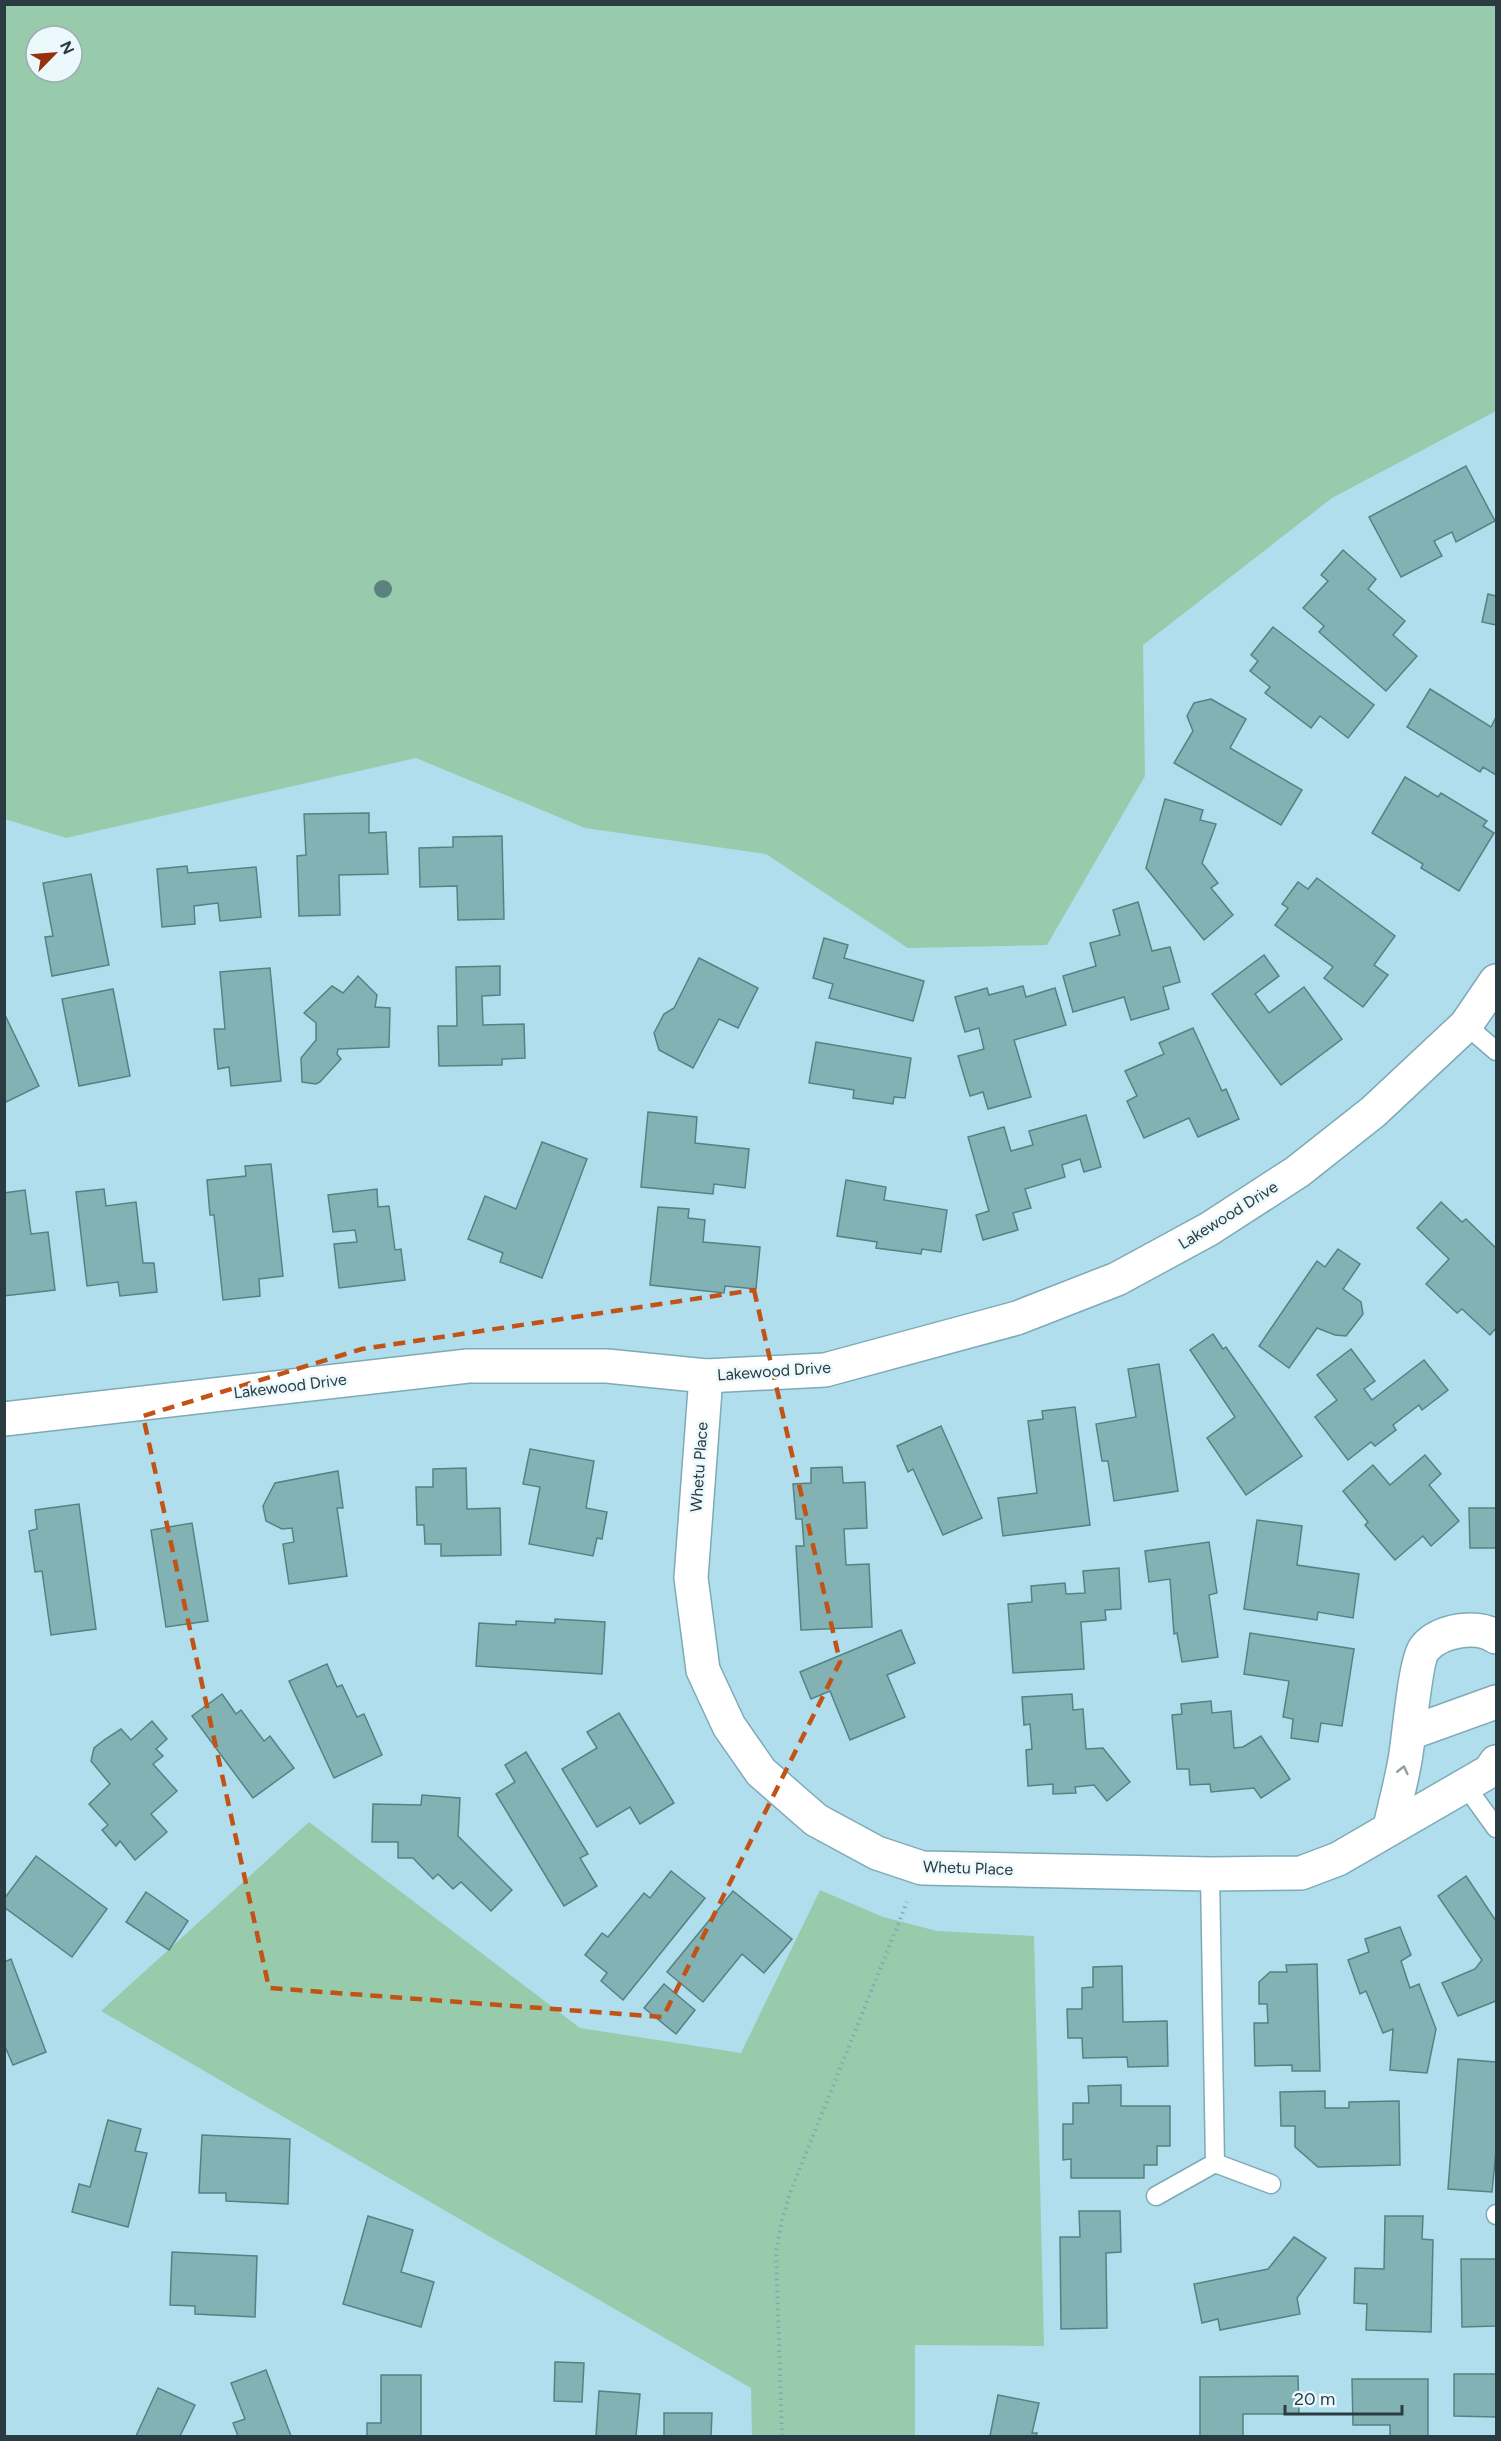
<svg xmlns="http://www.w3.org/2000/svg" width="1501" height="2441" font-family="Figtree,sans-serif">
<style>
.green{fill:#98caac;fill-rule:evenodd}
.building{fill:#82b2b3;stroke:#558384;stroke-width:1.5}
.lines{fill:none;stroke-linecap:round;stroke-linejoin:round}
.lane-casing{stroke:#7eaab7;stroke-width:21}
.street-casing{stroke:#7eaab7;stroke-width:36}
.path{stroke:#83a8b3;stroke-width:4;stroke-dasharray:1.5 4.5;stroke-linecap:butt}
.lane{stroke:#fff;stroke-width:18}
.street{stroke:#fff;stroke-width:33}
.tree{fill:#5b827f}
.oneway{stroke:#949ea0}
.marked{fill:none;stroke:#c25317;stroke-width:4.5;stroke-dasharray:12 8;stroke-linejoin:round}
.labels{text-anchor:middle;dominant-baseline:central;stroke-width:5;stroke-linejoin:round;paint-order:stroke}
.street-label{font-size:16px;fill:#2a3c42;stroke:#ebf9fd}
</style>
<rect width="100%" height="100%" fill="#b0deec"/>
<g class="green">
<path d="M4,5H1496V411L1332,498L1143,645L1145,776L1047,945L908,948L766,854L585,828L416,758L66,838L5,819ZM36,36H72V72H36Z"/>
<polygon points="309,1822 580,2028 741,2053 820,1890 883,1917 937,1931 1034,1936 1044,2346 915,2345 915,2436 752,2436 751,2388 101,2011"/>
</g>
<g class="building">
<polygon points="1466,466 1495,521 1456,542 1452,532 1434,541 1442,556 1401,577 1369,517"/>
<polygon points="1343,550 1376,579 1368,589 1405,621 1393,635 1417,656 1386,691 1319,632 1324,626 1303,608 1328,581 1321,575"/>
<polygon points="1488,594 1496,596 1496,625 1482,622"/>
<polygon points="1273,627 1374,705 1348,738 1320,716 1311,728 1265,693 1270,687 1250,671 1258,661 1251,655"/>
<polygon points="1430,689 1491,727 1496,717 1496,775 1483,767 1480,772 1407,727"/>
<polygon points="1211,699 1246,719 1230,748 1302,790 1281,825 1174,763 1193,731 1187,716 1194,703"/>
<polygon points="1405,777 1438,797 1441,793 1487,821 1483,826 1494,833 1459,891 1421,868 1423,864 1372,833"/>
<polygon points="1165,799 1203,810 1200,820 1216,824 1202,863 1218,883 1211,888 1233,915 1204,940 1146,868"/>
<polygon points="369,813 369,833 386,832 388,874 339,875 340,915 299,916 297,856 306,855 304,814"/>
<polygon points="502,836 504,919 458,920 457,886 420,887 419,848 453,847 453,837"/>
<polygon points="187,866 188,873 256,867 261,917 220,921 218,903 194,906 195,924 162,927 157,869"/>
<polygon points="91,874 109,965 52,976 45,937 53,936 43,883"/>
<polygon points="1317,878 1395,936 1374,965 1388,975 1363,1007 1324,978 1333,967 1275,925 1288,908 1282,904 1298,882 1308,889"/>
<polygon points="1138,902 1152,951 1170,947 1180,982 1163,987 1169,1009 1131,1020 1124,997 1073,1012 1063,976 1096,966 1090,943 1120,935 1113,910"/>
<polygon points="824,938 848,945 844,958 924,981 913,1021 829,998 833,984 813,978"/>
<polygon points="1264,955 1279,976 1255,994 1269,1013 1304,987 1342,1039 1281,1085 1212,994"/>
<polygon points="699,958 758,988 738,1028 719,1019 693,1068 659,1050 654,1033 664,1014 674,1008"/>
<polygon points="500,966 500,995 482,996 483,1025 524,1024 525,1058 502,1059 502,1065 439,1066 438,1026 457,1026 456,967"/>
<polygon points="270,968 281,1081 231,1086 229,1067 218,1069 214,1029 225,1029 220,972"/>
<polygon points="358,976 377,995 375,1007 390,1008 389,1047 338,1049 337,1054 341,1059 320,1082 316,1084 302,1082 301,1058 316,1040 316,1023 304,1013 332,986 343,993"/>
<polygon points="1023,986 1026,997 1055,988 1066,1025 1014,1040 1031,1097 988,1109 983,1092 970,1096 958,1056 984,1049 979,1028 965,1032 955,997 987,988 989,995"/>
<polygon points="113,989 130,1076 79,1086 62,999"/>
<polygon points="4,1013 39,1086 4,1103"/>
<polygon points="1193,1028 1222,1091 1226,1089 1239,1119 1198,1137 1189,1118 1144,1138 1127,1101 1137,1096 1125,1071 1164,1054 1159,1043"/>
<polygon points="816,1042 911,1058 905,1098 894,1097 893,1104 853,1098 854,1090 809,1083"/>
<polygon points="648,1112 697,1117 695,1143 749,1149 745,1188 714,1184 713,1194 641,1187"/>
<polygon points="1086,1115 1101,1167 1084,1172 1080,1159 1062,1165 1065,1177 1025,1189 1031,1208 1013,1213 1018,1230 983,1240 976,1215 989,1211 968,1137 1004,1127 1011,1151 1033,1145 1029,1131"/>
<polygon points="542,1142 587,1159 542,1278 500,1262 503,1253 468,1239 485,1196 516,1209"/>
<polygon points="271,1164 283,1276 259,1279 260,1296 223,1300 214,1215 210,1215 207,1180 246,1176 245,1166"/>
<polygon points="846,1180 886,1187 884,1200 947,1210 941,1252 922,1249 921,1254 876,1248 877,1242 837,1236"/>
<polygon points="104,1189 106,1206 136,1202 143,1263 154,1263 157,1292 120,1296 118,1282 87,1286 76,1192"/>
<polygon points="377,1189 378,1207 389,1206 395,1250 401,1249 405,1280 339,1288 334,1244 357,1242 355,1230 333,1232 328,1195"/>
<polygon points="25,1190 31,1234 48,1232 55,1290 4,1296 4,1193"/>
<polygon points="1441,1202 1462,1222 1466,1219 1496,1248 1496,1328 1490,1335 1462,1309 1457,1313 1426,1284 1449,1259 1417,1228"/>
<polygon points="658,1207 689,1209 688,1218 705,1220 703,1242 760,1247 756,1289 725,1286 724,1293 650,1285"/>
<polygon points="1338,1249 1360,1264 1343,1289 1361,1302 1363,1314 1346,1336 1335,1335 1317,1328 1289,1368 1259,1346 1317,1261 1325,1267"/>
<polygon points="1213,1334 1223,1349 1226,1347 1302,1456 1246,1495 1207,1438 1235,1417 1190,1350"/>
<polygon points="1351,1349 1375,1381 1364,1389 1372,1400 1424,1360 1448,1390 1422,1410 1419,1405 1393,1425 1396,1430 1375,1446 1371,1442 1348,1460 1315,1417 1337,1400 1317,1375"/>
<polygon points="1159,1364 1178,1491 1114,1501 1108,1461 1102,1461 1096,1424 1136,1417 1128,1369"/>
<polygon points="1075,1407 1090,1525 1003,1536 998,1498 1037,1493 1028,1421 1043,1419 1042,1411"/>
<polygon points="941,1426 982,1518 943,1535 913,1469 908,1472 897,1446"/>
<polygon points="530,1449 594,1461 586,1508 607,1512 602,1539 597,1538 593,1556 529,1544 540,1487 523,1484"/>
<polygon points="1425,1455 1441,1474 1429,1485 1459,1521 1431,1546 1423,1536 1395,1560 1365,1525 1368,1522 1343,1491 1373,1465 1390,1485"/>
<polygon points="842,1467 843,1483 865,1482 867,1528 844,1529 846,1565 869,1564 872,1627 801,1630 796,1546 804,1546 802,1519 796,1519 793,1484 811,1483 811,1468"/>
<polygon points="466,1468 467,1509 500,1508 501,1555 441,1556 441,1544 425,1544 424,1525 417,1525 416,1487 433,1487 433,1469"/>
<polygon points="338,1471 343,1508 337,1508 347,1576 289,1584 283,1544 294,1542 292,1528 282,1529 266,1521 263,1506 275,1483"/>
<polygon points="79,1504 96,1629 51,1635 42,1571 35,1572 29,1531 37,1529 35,1510"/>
<polygon points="1469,1508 1496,1508 1496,1548 1470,1548"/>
<polygon points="1257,1520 1302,1526 1297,1565 1359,1574 1353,1618 1318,1612 1317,1620 1244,1609"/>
<polygon points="192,1523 208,1621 166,1627 151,1530"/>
<polygon points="1209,1542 1217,1593 1209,1595 1218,1657 1182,1662 1177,1633 1174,1634 1170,1579 1149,1582 1145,1551"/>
<polygon points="1119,1568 1121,1609 1105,1610 1106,1620 1081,1622 1084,1669 1013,1673 1008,1604 1032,1602 1031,1586 1065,1583 1066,1594 1085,1593 1083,1571"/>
<polygon points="555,1619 605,1622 602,1674 476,1666 479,1623 516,1625 516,1621 555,1623"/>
<polygon points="901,1630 915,1663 887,1675 905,1717 850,1740 830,1691 811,1699 800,1672"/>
<polygon points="1250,1633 1354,1649 1342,1726 1321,1723 1318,1742 1291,1738 1293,1719 1283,1717 1289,1681 1244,1674"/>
<polygon points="327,1664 337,1687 342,1685 357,1717 364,1714 382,1755 334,1778 289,1681"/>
<polygon points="222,1694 236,1714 241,1710 264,1741 270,1736 294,1768 253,1798 192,1716"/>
<polygon points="1072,1694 1073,1710 1083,1709 1086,1749 1103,1748 1130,1782 1107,1801 1094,1785 1075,1787 1076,1793 1053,1794 1053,1784 1028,1786 1026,1750 1032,1749 1030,1724 1024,1725 1022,1697"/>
<polygon points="1211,1701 1212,1713 1231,1711 1234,1748 1243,1747 1261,1736 1290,1779 1261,1798 1254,1788 1211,1792 1210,1784 1190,1785 1189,1769 1177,1769 1172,1715 1182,1714 1181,1704"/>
<polygon points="619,1713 674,1803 640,1824 630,1807 597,1827 562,1769 597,1748 587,1732"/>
<polygon points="152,1721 167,1739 156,1749 163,1756 153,1764 177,1791 151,1814 167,1832 135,1860 120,1841 116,1846 102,1830 108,1825 89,1804 110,1784 91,1761 94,1748 104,1740 121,1729 131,1740"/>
<polygon points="526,1752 588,1854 580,1858 597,1886 564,1906 496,1794 515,1782 505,1765"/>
<polygon points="422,1795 460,1798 458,1836 512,1890 491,1911 461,1882 453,1889 438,1874 433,1879 413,1858 398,1858 398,1842 372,1842 373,1804 421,1805"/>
<polygon points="36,1856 107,1909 72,1957 4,1907 4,1899"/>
<polygon points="671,1871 705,1898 623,2000 601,1981 607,1973 585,1955 602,1933 608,1937 644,1893 650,1898"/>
<polygon points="1466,1876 1496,1921 1496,2001 1458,2016 1442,1983 1475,1969 1482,1960 1438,1896"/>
<polygon points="733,1891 792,1939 764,1973 742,1954 703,2002 667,1972"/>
<polygon points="146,1892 188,1921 169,1950 126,1922"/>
<polygon points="1400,1927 1411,1955 1401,1961 1410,1988 1419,1984 1436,2029 1427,2073 1390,2070 1393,2029 1383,2033 1366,1991 1360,1994 1348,1960 1369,1952 1365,1939"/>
<polygon points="11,1959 46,2052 13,2065 4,2044 4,1962"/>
<polygon points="1317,1964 1320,2071 1292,2071 1292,2065 1255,2066 1254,2023 1268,2023 1267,2004 1259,2004 1259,1982 1270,1972 1287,1972 1286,1965"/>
<polygon points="1122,1966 1123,2022 1167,2021 1168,2066 1128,2067 1127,2057 1083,2058 1082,2038 1068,2038 1067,2009 1082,2009 1082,1988 1093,1987 1093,1967"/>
<polygon points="664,1984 695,2010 676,2034 644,2008"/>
<polygon points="1458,2059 1496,2062 1496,2151 1492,2192 1448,2189"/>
<polygon points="1121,2085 1121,2106 1170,2106 1170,2146 1157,2146 1157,2165 1144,2165 1144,2178 1071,2178 1071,2159 1063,2160 1063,2124 1073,2124 1073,2103 1089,2103 1088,2086"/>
<polygon points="1325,2091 1325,2108 1349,2108 1349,2102 1399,2101 1400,2165 1318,2167 1295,2147 1295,2126 1281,2126 1280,2092"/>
<polygon points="108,2120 141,2129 135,2151 147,2153 128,2227 72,2212 79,2184 90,2187"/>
<polygon points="202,2135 290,2139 288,2204 226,2201 226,2193 199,2193"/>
<polygon points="1079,2211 1120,2211 1121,2252 1106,2253 1107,2328 1061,2329 1060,2237 1080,2237"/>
<polygon points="368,2216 413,2230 401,2272 434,2282 421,2327 343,2304"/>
<polygon points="1385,2216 1423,2216 1422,2239 1433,2240 1431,2332 1366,2330 1367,2304 1354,2303 1355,2268 1384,2269"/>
<polygon points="1294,2237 1326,2258 1297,2298 1300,2314 1220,2330 1218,2319 1202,2323 1194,2284 1268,2269"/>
<polygon points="172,2252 257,2256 255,2317 195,2314 195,2306 170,2305"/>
<polygon points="1461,2259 1496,2259 1496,2326 1462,2327"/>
<polygon points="555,2362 584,2363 582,2402 554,2401"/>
<polygon points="266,2370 291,2436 238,2436 233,2423 245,2419 231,2383"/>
<polygon points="1454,2374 1496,2374 1496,2417 1454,2416"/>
<polygon points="381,2375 421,2375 421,2436 367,2436 367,2423 381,2423"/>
<polygon points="1298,2376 1299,2414 1243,2414 1243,2436 1200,2436 1200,2377"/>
<polygon points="1352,2379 1428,2379 1428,2436 1390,2436 1390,2425 1353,2425"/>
<polygon points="158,2388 195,2405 180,2436 136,2436"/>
<polygon points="599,2391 640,2394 636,2436 596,2436"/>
<polygon points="998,2395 1039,2403 1032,2433 1037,2433 1036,2436 990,2436"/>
<polygon points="664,2413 712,2413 711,2436 664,2436"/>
</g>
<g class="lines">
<defs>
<g id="lane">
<polyline points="1466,1025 1496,1051"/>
<polyline points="1465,1785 1496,1828"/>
<polyline points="1210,1874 1215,2163 1271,2184"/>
<polyline points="1156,2196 1215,2163"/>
<polyline points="1496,2215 1496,2214"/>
</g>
<g id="street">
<polyline points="706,1376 691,1578 703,1670 729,1726 761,1772 816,1820 877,1853 922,1868 1210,1874 1301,1873 1338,1859 1490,1771 1496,1762"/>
<polyline points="4,1419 468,1366 607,1366 706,1376 825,1370 1017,1318 1117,1279 1209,1229 1297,1172 1373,1112 1466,1025 1496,981"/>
<polyline points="1410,1733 1496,1702"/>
<path d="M1390,1827C1395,1805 1401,1783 1405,1760C1409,1739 1415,1659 1425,1648C1440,1630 1478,1624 1496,1637"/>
</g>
</defs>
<use href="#lane" class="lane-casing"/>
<use href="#street" class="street-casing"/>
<polyline class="path" points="782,2436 776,2252 782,2220 790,2193 907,1902"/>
<use href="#lane" class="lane"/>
<use href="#street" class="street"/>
</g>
<circle class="tree" cx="383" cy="589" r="9"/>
<defs><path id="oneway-chevron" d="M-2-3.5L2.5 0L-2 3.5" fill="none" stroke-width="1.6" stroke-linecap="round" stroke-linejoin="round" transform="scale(1.5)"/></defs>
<use class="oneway" href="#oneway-chevron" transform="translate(1403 1770) rotate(-77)"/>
<path class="marked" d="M754,1290L840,1662L663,2017L269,1988L143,1416L362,1349Z"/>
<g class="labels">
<g class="street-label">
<text transform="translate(1228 1215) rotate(-32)">Lakewood Drive</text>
<text transform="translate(774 1371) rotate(-4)">Lakewood Drive</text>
<text transform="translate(290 1386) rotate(-7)">Lakewood Drive</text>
<text transform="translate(699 1467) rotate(-86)">Whetu Place</text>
<text transform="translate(968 1868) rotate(2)">Whetu Place</text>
</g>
</g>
<rect width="1501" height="2441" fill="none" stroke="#2a3c42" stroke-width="12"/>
<g transform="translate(54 54) rotate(65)"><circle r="28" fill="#ebf9fd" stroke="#9eadb2" stroke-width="1.5"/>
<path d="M0-4.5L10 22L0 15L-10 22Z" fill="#97310b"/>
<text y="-9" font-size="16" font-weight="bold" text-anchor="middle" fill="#2a3c42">N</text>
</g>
<path d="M1285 2405v9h117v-9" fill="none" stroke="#2a3c42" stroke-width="3"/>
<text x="1294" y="2405" font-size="18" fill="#2a3c42" stroke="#ebf9fd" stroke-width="4.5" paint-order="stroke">20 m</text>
</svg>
